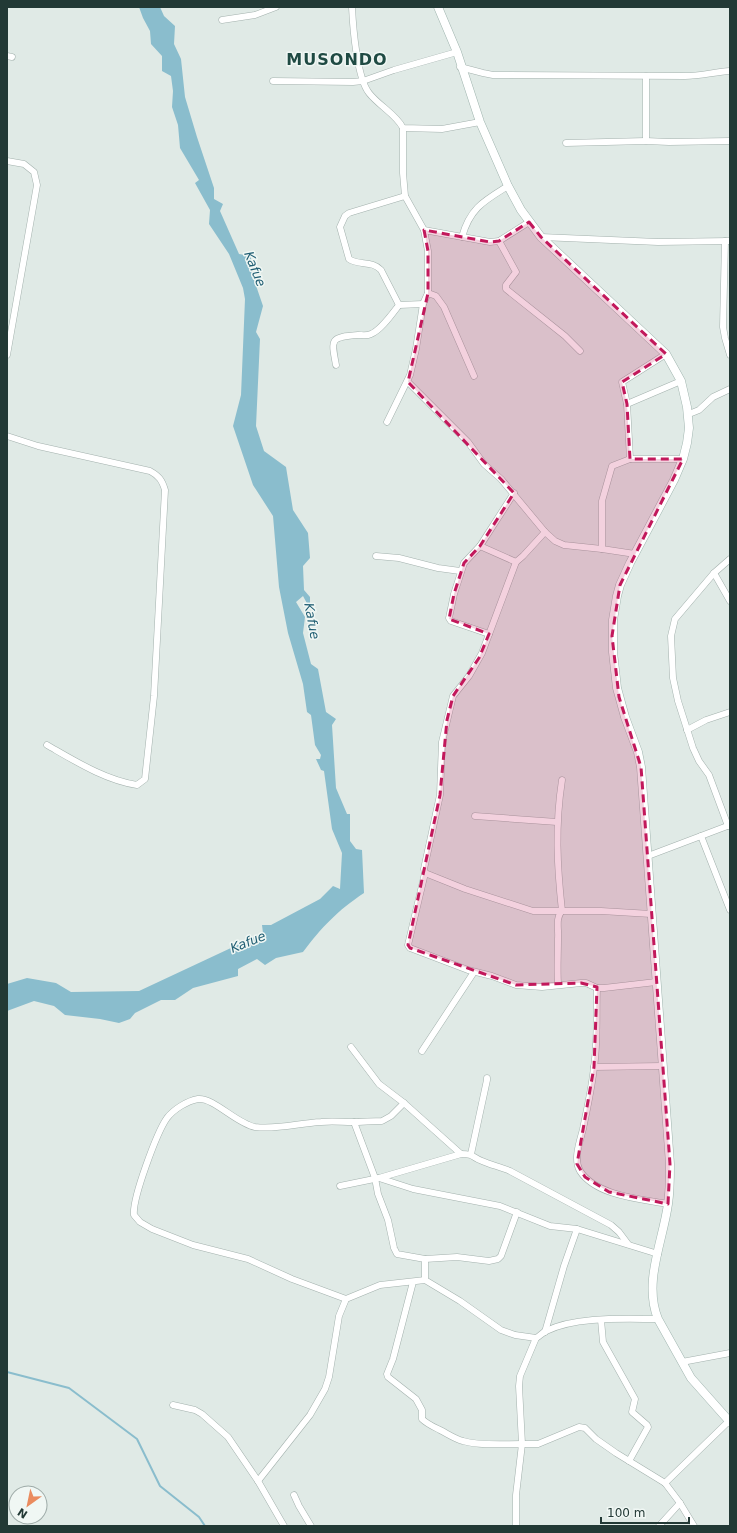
<svg xmlns="http://www.w3.org/2000/svg" width="737" height="1533" font-family="'DejaVu Sans',sans-serif">
<style>
.water{fill:#8abdcd}
.lines{fill:none;stroke-linecap:round;stroke-linejoin:round}
.stream{stroke:#8abdcd;stroke-width:2}
.street-casing{stroke:#a3b1ad;stroke-width:7}
.secondary-casing{stroke:#a0b5af;stroke-width:9}
.street{stroke:#fff;stroke-width:6}
.secondary{stroke:#fff;stroke-width:8}
.marked{fill:#c2185b;fill-opacity:0.2;stroke:#c2185b;stroke-width:3;stroke-dasharray:8 5;stroke-linejoin:round}
.labels{text-anchor:middle;dominant-baseline:central;stroke-width:3;stroke-linejoin:round;paint-order:stroke}
.water-label{font-size:13px;font-style:italic;fill:#1f5d72;stroke:#f0f7f4}
.district-label{font-size:16px;font-weight:bold;letter-spacing:1px;fill:#1f4a43;stroke:#f0f7f4}
</style>
<rect width="100%" height="100%" fill="#e0eae6"/>
<path class="water" d="M139,7H160L164,16L175,26L174,44L181,59L185,97L197,137L214,188V199L223,204L220,211L239,254L251,256V271L263,306L256,332L260,339L256,426L264,451L286,467L293,510L308,533L310,558L303,566L304,590L310,597V609L303,596L296,602L305,617L303,633L311,664L318,669L326,712L336,719L332,725L336,788L347,814H350V841L356,849L362,850L364,893C337,911 322,927 303,952L276,958L265,965L257,959L238,969V976L193,988L175,1000H161L135,1013L130,1019L119,1023L100,1019L65,1015L54,1006L34,1001L7,1011V984L27,978L56,983L71,992L139,991L263,933L262,925H271L320,899L333,886L340,889L342,853L332,829L324,771L321,770L316,759H320L321,755L315,745L311,715L307,712L303,684L288,633L279,587L273,516L253,485L233,426L241,395L245,299L243,288L229,254L209,224L210,210L195,183L199,180L180,148L178,125L172,107L173,91L171,76L162,71V56L151,44L150,31L143,18Z"/>
<g class="lines">
<polyline class="stream" points="7,1372 69,1388 137,1439 160,1486 199,1517 205,1526"/>
<defs>
<g id="street">
<path d="M352,7C353,28 357,78 369,93C379,106 396,114 403,128L442,129L480,122"/>
<polyline points="222,20 255,15 276,7"/>
<polyline points="7,56 12,57"/>
<path d="M460,67L483,73L493,75L685,76C700,76 715,72 730,71"/>
<polyline points="273,81 353,82 363,81 394,70 457,52"/>
<polyline points="403,128 403,173 405,196 424,230"/>
<polyline points="646,141 646,76"/>
<polyline points="566,143 646,141 669,142 730,141"/>
<polyline points="7,161 24,164 34,172 37,185 7,355"/>
<path d="M405,196L349,213L345,216L340,227L349,259C359,266 372,260 381,270L399,305L423,304"/>
<path d="M462,237C470,208 484,201 508,186"/>
<polyline points="541,237 658,242 730,241"/>
<polyline points="499,241 516,272 506,285 506,289 565,336 580,351"/>
<polyline points="725,241 723,327 725,338 730,355"/>
<polyline points="428,293 436,296 444,307 474,376"/>
<path d="M336,365C331,339 330,337 358,335C362,335 367,336 371,334C381,330 392,314 399,305"/>
<polyline points="408,382 468,442 484,464 501,479 545,532 555,541 564,545 602,549 635,554"/>
<polyline points="627,404 681,381"/>
<polyline points="688,416 689,414 699,410 713,397 730,389"/>
<polyline points="387,422 410,375 416,349 423,304 428,293 428,251 424,230 490,242 499,241 529,222"/>
<path d="M7,436L38,446L150,471C159,476 162,480 165,490L154,696L145,779L137,785C105,780 75,761 47,745"/>
<polyline points="630,459 627,404 622,382 666,354"/>
<polyline points="545,532 523,556 516,562 482,653 469,676 453,696 442,742 440,795 424,869 425,873 408,945 410,948 468,970 492,976 516,985 542,987 581,983 586,983 597,988 604,988 656,982"/>
<polyline points="480,546 516,562"/>
<polyline points="602,549 602,501 612,466 630,459 683,459"/>
<polyline points="376,556 399,558 438,568 460,571"/>
<polyline points="714,573 730,601"/>
<polyline points="489,634 451,621 449,618 454,594 464,563 480,546 514,493"/>
<polyline points="687,730 706,720 730,712"/>
<polyline points="475,816 557,822"/>
<polyline points="728,826 709,775 699,761 693,748 678,701 673,678 671,636 675,619 714,573 730,559"/>
<polyline points="701,836 730,910"/>
<polyline points="648,856 730,825"/>
<polyline points="425,873 465,889 533,911 601,911 651,914"/>
<path d="M558,984C557,969 558,955 558,939C559,930 555,918 562,911C557,865 555,826 562,780"/>
<path d="M597,988C596,1014 598,1041 594,1067C592,1087 587,1109 583,1129C580,1141 573,1159 580,1171C596,1196 641,1199 668,1204"/>
<polyline points="351,1047 379,1084 404,1103 461,1154"/>
<polyline points="422,1051 474,972"/>
<polyline points="594,1067 662,1066"/>
<polyline points="354,1122 375,1178 378,1194 388,1220 394,1248 397,1254 425,1259 457,1257 489,1261 498,1259 501,1256 517,1212"/>
<polyline points="471,1154 487,1080 487,1078"/>
<polyline points="379,1178 413,1189 500,1206 550,1226 577,1229 658,1254"/>
<path d="M340,1186L379,1178L461,1154C475,1154 471,1157 482,1161C491,1165 501,1167 510,1171L611,1225L619,1232L628,1244"/>
<polyline points="425,1280 425,1259"/>
<path d="M413,1282L393,1359L387,1374L388,1377L416,1399L422,1410V1419C427,1424 434,1427 440,1430C448,1434 455,1439 463,1441C481,1446 503,1444 522,1444L516,1495V1526"/>
<path d="M346,1299L292,1279L248,1259L193,1245L152,1229L140,1222L134,1215C132,1199 157,1132 167,1118C174,1109 187,1101 198,1099C213,1097 237,1124 255,1127C277,1130 299,1123 321,1122C332,1121 342,1122 352,1122C362,1122 372,1121 382,1121L391,1116L404,1103"/>
<polyline points="601,1320 603,1342 635,1399 632,1412 647,1425 648,1427 629,1461"/>
<polyline points="545,1332 564,1266 577,1229"/>
<polyline points="536,1338 520,1376 519,1386 522,1444 538,1444 579,1427 585,1428 596,1439 616,1453 665,1483 680,1503 694,1526"/>
<polyline points="682,1362 730,1353"/>
<polyline points="173,1405 195,1410 202,1414 228,1437 258,1481 284,1526"/>
<path d="M258,1481L310,1415L325,1389L329,1377L339,1316L346,1299L380,1285L425,1280L460,1301L501,1330L515,1335L536,1338C540,1336 542,1333 546,1331C576,1316 625,1319 658,1319"/>
<polyline points="665,1483 729,1421"/>
<polyline points="294,1495 299,1506 311,1526"/>
<polyline points="659,1526 680,1503"/>
</g>
<path id="secondary" d="M438,7L457,52L480,122L508,186L521,210L541,237L666,354L681,381L687,407L689,428L687,443L683,459L674,480L630,563L620,585L617,596L613,620V652L617,688L625,717L638,752L641,767L670,1164C670,1177 670,1191 668,1204C663,1241 643,1282 658,1319L691,1378L730,1422"/>
</defs>
<use href="#street" class="street-casing"/>
<use href="#secondary" class="secondary-casing"/>
<use href="#street" class="street"/>
<use href="#secondary" class="secondary"/>
</g>
<path class="marked" d="M529,222L541,237L666,354L622,382L627,404L630,459H683L620,585L612,636L619,697L641,767L670,1164L668,1204L609,1192L585,1177L577,1164L594,1067L597,987L581,983L516,985L410,948L408,945L440,795L447,720L453,696L479,658L489,634L449,619L454,594L464,563L480,546L514,493L408,382L428,293V251L424,230L490,242L499,241Z"/>
<g class="labels">
<g class="water-label">
<text transform="translate(255 269) rotate(68)">Kafue</text>
<text transform="translate(312 621) rotate(80)">Kafue</text>
<text transform="translate(248 942) rotate(-22)">Kafue</text>
</g>
<g class="district-label">
<text x="337" y="59">MUSONDO</text>
</g>
</g>
<rect width="737" height="1533" fill="none" stroke="#223935" stroke-width="16"/>
<g transform="translate(28 1505) rotate(213)"><circle r="19" fill="#f0f7f4" stroke="#9eaba8"/>
<path d="M0-3L7 15L0 10L-7 15Z" fill="#ea8b5e"/>
<text y="-6" font-size="11" font-weight="bold" text-anchor="middle" fill="#223935">N</text>
</g>
<path d="M601 1517v6h88v-6" fill="none" stroke="#223935" stroke-width="2"/>
<text x="607" y="1517" font-size="12" fill="#223935" stroke="#f0f7f4" stroke-width="3" paint-order="stroke">100 m</text>
</svg>
